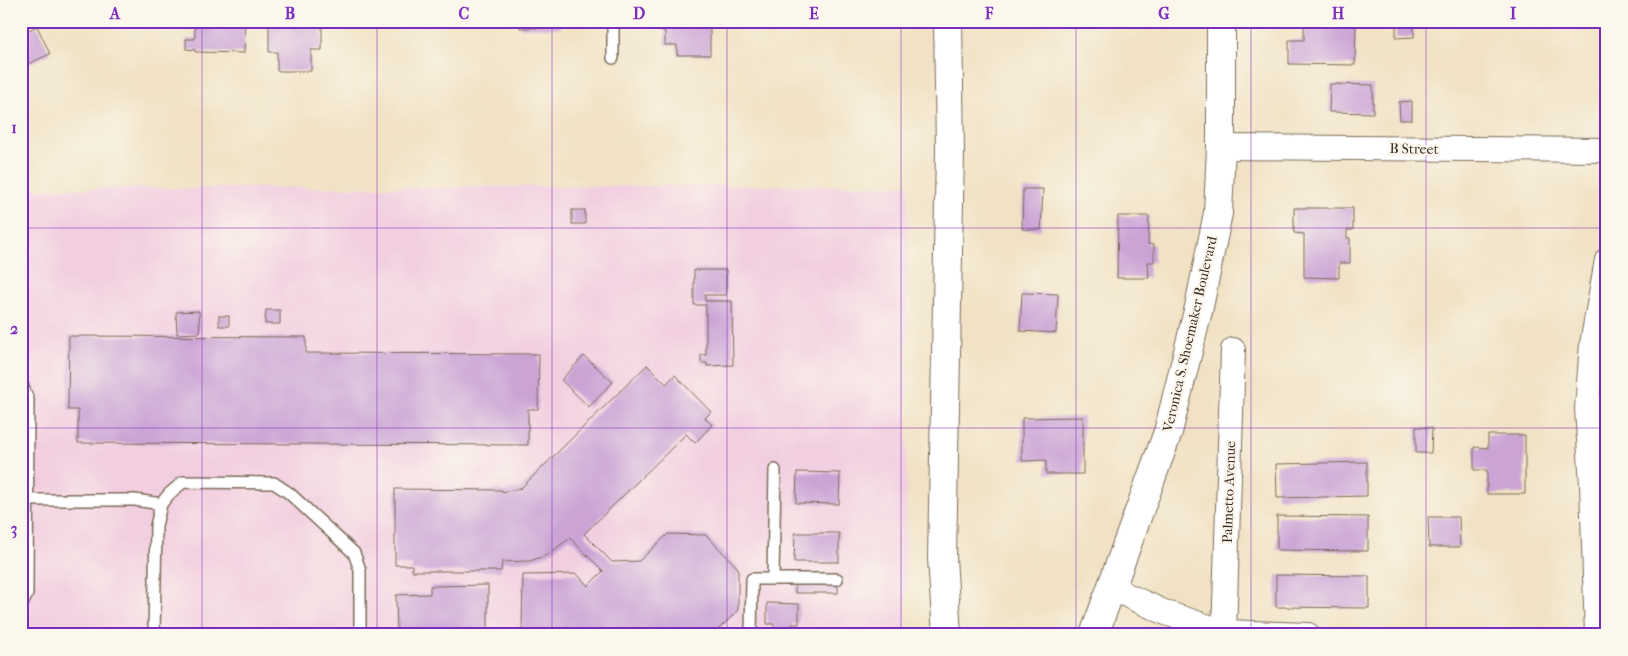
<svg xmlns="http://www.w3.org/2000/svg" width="1628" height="656" font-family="'IM FELL French Canon',serif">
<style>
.built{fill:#f2cfe0}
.building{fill:#cba4d5}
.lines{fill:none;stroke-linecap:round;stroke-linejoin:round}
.service-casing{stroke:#7b6a58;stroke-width:14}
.minor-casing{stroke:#7b6a58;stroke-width:26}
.tertiary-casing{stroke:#7b6a58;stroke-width:30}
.service{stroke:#fff;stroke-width:11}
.minor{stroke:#fff;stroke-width:24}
.tertiary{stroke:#fff;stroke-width:28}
.grid{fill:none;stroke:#7b2cbf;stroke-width:1;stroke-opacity:0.55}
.labels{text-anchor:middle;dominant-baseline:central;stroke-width:5;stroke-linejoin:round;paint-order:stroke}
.street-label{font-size:14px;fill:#3b2a1e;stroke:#fbf7ec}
.neatline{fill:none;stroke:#7b2cbf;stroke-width:2}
.grid-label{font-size:16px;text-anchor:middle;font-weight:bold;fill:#7b2cbf}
</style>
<rect width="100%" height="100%" fill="#fbf7ec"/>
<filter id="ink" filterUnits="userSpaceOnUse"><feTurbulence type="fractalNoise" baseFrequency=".02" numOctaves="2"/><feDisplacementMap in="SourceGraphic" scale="10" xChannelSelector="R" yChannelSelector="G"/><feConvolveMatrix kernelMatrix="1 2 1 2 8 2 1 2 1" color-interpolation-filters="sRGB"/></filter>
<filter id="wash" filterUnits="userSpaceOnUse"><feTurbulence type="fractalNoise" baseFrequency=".0096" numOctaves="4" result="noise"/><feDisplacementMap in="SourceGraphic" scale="20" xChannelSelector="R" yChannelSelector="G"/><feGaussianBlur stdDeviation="1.12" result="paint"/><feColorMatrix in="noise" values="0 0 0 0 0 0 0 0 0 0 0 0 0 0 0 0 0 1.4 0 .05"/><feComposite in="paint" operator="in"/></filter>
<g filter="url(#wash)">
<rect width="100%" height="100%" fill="#f1e2c5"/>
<polygon class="built" points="908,185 906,635 21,635 21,189"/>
<g id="blocks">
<g class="building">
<polygon points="269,21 322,21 322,50 311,50 311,71 277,71 277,52 269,52"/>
<rect x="520" y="21" width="41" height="7"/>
<polygon points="662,21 710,21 710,55 677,55 677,45 665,45 665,31 662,31"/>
<polygon points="1304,21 1356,22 1355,65 1289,64 1289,40 1304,40"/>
<polygon points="1396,21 1414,21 1414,37 1396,38"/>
<polygon points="195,22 245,23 244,53 195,52 195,50 186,49 186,39 195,39"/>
<polygon points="37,26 50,54 21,67 21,28 24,32"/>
<polygon points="1330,84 1373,85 1373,113 1329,112"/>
<polygon points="1412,101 1412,120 1400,120 1399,102"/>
<polygon points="1023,189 1043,189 1041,230 1022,229"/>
<polygon points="1294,208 1353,208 1353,230 1347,230 1347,238 1350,238 1350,263 1339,263 1339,278 1304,277 1304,234 1294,233"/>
<rect x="572" y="210" width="13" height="14"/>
<polygon points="1118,216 1149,216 1148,244 1154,245 1154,262 1148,262 1149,278 1117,278"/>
<polygon points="694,270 726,270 726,295 705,295 705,301 732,301 733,365 707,366 707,363 701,363 701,355 706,355 706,305 694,305"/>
<polygon points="1022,293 1058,294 1056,333 1020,331"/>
<polygon points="266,310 280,310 280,324 265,324"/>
<polygon points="199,311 200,333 177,334 176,312"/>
<rect x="219" y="316" width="10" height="10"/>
<polygon points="69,336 306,337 306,353 539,354 538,409 528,409 528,445 78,443 78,410 68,410"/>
<polygon points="584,356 613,382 589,407 561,380"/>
<polygon points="647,365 666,384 675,375 711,412 705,418 712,425 695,443 686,434 584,534 612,562 639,561 668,534 706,535 738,568 738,610 713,635 526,635 522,630 523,575 577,574 588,586 603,571 570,538 547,555 530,561 502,562 501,571 412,571 412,565 395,565 395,489 502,490 502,492 521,488"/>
<polygon points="1083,417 1083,474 1046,474 1046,460 1022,461 1022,418"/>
<polygon points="1416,427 1432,428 1431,453 1416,453"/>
<polygon points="1488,435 1525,435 1525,494 1487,494 1487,470 1474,470 1474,447 1488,448"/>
<polygon points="1367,462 1367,496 1277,498 1276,464"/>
<polygon points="797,472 840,473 839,504 796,503"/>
<polygon points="1277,516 1368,517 1368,551 1277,550"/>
<polygon points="1428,517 1459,517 1460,547 1429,547"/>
<polygon points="795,533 839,533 839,562 794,562"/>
<polygon points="1276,575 1369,576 1369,608 1276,607"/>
<polygon points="795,584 838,585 838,593 795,593"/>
<polygon points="488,585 488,635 397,635 396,595 430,594 430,586"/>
<polygon points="767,603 799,604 799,624 792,624 792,631 774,631 774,624 767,624"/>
</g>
</g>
</g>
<g filter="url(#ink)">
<use href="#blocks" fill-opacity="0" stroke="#7b6a58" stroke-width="1"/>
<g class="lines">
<defs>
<g id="service">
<polyline points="613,58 613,21"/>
<polyline points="21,382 28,400 27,594 21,606"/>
<polyline points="28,500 135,500 161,504"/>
<polyline points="773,579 775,470"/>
<polyline points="154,635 156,526 161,504 169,494 183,482 274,483 289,493 354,553 360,570 360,635"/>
<polyline points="751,635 752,579 837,579"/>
</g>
<g id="minor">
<polyline points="1221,147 1607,150"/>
<polyline points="1111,588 1166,613 1224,632 1308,635"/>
<polyline points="1224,635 1233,350"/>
<polyline points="1597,635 1592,485 1587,409 1592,344 1607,260"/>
</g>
<g id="tertiary">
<polyline points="947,635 942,558 950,151 948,21"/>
<polyline points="1094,635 1168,432 1199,307 1218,213 1221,147 1221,21"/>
</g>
</defs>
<use href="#service" class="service-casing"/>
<use href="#minor" class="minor-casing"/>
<use href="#tertiary" class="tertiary-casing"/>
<use href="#service" class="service"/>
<use href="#minor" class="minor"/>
<use href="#tertiary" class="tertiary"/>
</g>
</g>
<path class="grid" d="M202,21V635M377,21V635M552,21V635M727,21V635M901,21V635M1076,21V635M1251,21V635M1426,21V635M21,228H1607M21,428H1607"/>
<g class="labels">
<g class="street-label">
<text transform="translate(1414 149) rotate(1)">B Street</text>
<text transform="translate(1190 334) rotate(-77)">Veronica S. Shoemaker Boulevard</text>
<text transform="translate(1229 492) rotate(-88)">Palmetto Avenue</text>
</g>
</g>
<rect width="1628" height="656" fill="none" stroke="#fbf7ec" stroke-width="55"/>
<rect x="28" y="28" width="1572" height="600" class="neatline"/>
<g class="grid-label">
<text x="115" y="19">A</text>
<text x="290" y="19">B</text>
<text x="464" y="19">C</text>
<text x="639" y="19">D</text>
<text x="814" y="19">E</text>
<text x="989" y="19">F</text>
<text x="1164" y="19">G</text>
<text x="1338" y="19">H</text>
<text x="1513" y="19">I</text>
<text x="14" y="133">1</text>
<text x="14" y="334">2</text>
<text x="14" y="534">3</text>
</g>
</svg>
